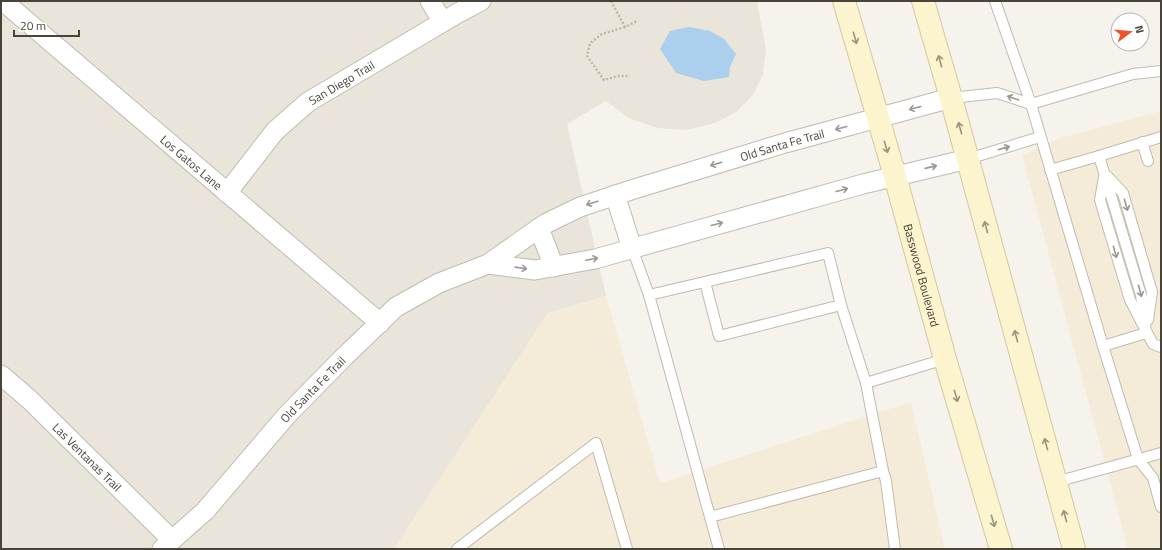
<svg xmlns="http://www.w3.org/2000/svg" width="1162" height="550" font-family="'Titillium Web',sans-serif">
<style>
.residential{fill:#e9e5da}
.commercial{fill:#f5ebd9}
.water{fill:#adcfee}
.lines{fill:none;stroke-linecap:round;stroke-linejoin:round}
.service-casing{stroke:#c0bbaf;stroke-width:12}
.minor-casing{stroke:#c0bbaf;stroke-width:21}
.secondary-casing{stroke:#d2c89e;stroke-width:24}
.path{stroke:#c1b8a1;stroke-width:2.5;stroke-dasharray:2 2;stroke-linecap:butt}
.service{stroke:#fff;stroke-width:10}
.minor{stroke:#fff;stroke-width:19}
.secondary{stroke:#fcf4cf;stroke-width:22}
.oneway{stroke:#9a937d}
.oneway2{stroke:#9b9893}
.labels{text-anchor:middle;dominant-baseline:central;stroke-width:4;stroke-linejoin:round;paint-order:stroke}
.street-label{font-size:12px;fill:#49443a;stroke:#fff}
</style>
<rect width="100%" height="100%" fill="#f5f3ec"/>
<polygon class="residential" points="1,1 757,1 766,50 763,74 753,95 736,112 715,123 686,130 657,128 629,118 606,101 567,124 606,296 548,313 394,549 1,549"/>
<g class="commercial">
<polygon points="1161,111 1161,549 1128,549 1022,155 1060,138"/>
<polygon points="606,296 660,483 911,402 945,549 394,549 548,313"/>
</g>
<polygon class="water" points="689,27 710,31 724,39 736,54 730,67 729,77 704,81 676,73 660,49 670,31"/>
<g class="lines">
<defs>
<g id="service">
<polyline points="995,1 1031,104 1133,74 1161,71"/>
<polyline points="951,98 997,93 1031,104 1103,346 1138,459 1153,478 1161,507"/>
<polyline points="1142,142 1148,161"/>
<polyline points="1099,156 1161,137"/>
<polyline points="968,159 1040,137"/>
<polyline points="1050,170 1099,156 1141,295 1146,333"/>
<polyline points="1107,176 1123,193 1152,292 1148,320"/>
<polyline points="1104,177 1100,200 1130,300 1153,344 1161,347"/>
<polyline points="632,248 649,295"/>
<polyline points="705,282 719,336 841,305"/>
<polyline points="1103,346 1146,333"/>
<polyline points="1056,482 1161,453"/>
<polyline points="710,517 649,295 828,253 841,305 866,383"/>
<polyline points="457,549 596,443 627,549"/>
<polyline points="719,549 710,517 883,471"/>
<polyline points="895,549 886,481 883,471 866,383 945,359"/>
</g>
<g id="minor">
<path id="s1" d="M3,1L380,323"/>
<polyline points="430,1 443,22"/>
<path id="s2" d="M227,193L275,131L308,102L458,13L481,1"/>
<polyline points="615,195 632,248"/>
<polyline points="539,228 554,267"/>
<polyline points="488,264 535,270 595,259 863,184 968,159"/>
<path id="s3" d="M1,375L30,400L172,540"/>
<path id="s4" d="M162,549L205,511L287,415L343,358L396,307L439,283L488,264L545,224L580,207L631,190L785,143L951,98"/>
</g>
<g id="secondary">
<path id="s5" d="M844,1L895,176L945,359L1001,549"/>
<polyline points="923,1 951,98 1074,549"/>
</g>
</defs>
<use href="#service" class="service-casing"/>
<use href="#minor" class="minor-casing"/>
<use href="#secondary" class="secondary-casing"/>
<g class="path">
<polyline points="611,1 625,27 637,21"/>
<polyline points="625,27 602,34 590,43 587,56 604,80 618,76 630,76"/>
</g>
<use href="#service" class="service"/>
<use href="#minor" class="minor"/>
<use href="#secondary" class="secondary"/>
</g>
<defs><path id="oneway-shaft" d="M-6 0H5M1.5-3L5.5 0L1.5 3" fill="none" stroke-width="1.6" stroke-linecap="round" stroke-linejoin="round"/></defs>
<g class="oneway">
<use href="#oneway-shaft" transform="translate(855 38) rotate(74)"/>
<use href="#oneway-shaft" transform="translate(940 61) rotate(-106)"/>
<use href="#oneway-shaft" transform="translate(960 128) rotate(-105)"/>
<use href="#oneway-shaft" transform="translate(886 147) rotate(74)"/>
<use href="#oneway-shaft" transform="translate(986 227) rotate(-105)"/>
<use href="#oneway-shaft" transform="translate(1016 336) rotate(-105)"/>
<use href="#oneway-shaft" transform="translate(956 396) rotate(74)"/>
<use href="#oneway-shaft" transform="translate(1046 444) rotate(-105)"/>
<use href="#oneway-shaft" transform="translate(1065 516) rotate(-105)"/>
<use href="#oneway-shaft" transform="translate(993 521) rotate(74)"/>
</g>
<g class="oneway2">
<use href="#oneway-shaft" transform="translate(1013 98) rotate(-161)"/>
<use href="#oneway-shaft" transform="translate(915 108) rotate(165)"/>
<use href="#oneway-shaft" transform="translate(841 128) rotate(165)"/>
<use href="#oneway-shaft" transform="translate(1004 148) rotate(-16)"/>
<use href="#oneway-shaft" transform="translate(716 164) rotate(163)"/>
<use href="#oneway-shaft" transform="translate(931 167) rotate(-13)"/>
<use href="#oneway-shaft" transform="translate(842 190) rotate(-15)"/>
<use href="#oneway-shaft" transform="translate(592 203) rotate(162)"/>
<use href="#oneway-shaft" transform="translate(1126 205) rotate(74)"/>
<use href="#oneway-shaft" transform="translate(717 224) rotate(-15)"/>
<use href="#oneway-shaft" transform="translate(1115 252) rotate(74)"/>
<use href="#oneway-shaft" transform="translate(592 259) rotate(-12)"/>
<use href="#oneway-shaft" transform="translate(521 268) rotate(8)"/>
<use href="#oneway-shaft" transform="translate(1140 291) rotate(75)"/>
</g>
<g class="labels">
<g class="street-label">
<text stroke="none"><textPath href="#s2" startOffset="161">San Diego Trail</textPath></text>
<text stroke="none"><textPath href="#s4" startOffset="759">Old Santa Fe Trail</textPath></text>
<text stroke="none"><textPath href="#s1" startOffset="248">Los Gatos Lane</textPath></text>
<text stroke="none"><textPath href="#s5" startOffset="285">Basswood Boulevard</textPath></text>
<text stroke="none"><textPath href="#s4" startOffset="220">Old Santa Fe Trail</textPath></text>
<text stroke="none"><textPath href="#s3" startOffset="119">Las Ventanas Trail</textPath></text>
</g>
</g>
<rect width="1162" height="550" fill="none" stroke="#49443a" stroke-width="4"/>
<g transform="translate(1130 32) rotate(74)"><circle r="19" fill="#ffffff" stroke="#b6b4b0"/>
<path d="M0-3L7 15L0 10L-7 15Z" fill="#ef5429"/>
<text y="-6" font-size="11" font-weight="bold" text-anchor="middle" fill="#49443a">N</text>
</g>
<path d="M14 30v6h65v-6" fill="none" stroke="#49443a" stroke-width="2"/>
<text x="20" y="30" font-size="12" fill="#49443a" stroke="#ffffff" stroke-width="3" paint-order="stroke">20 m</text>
</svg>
